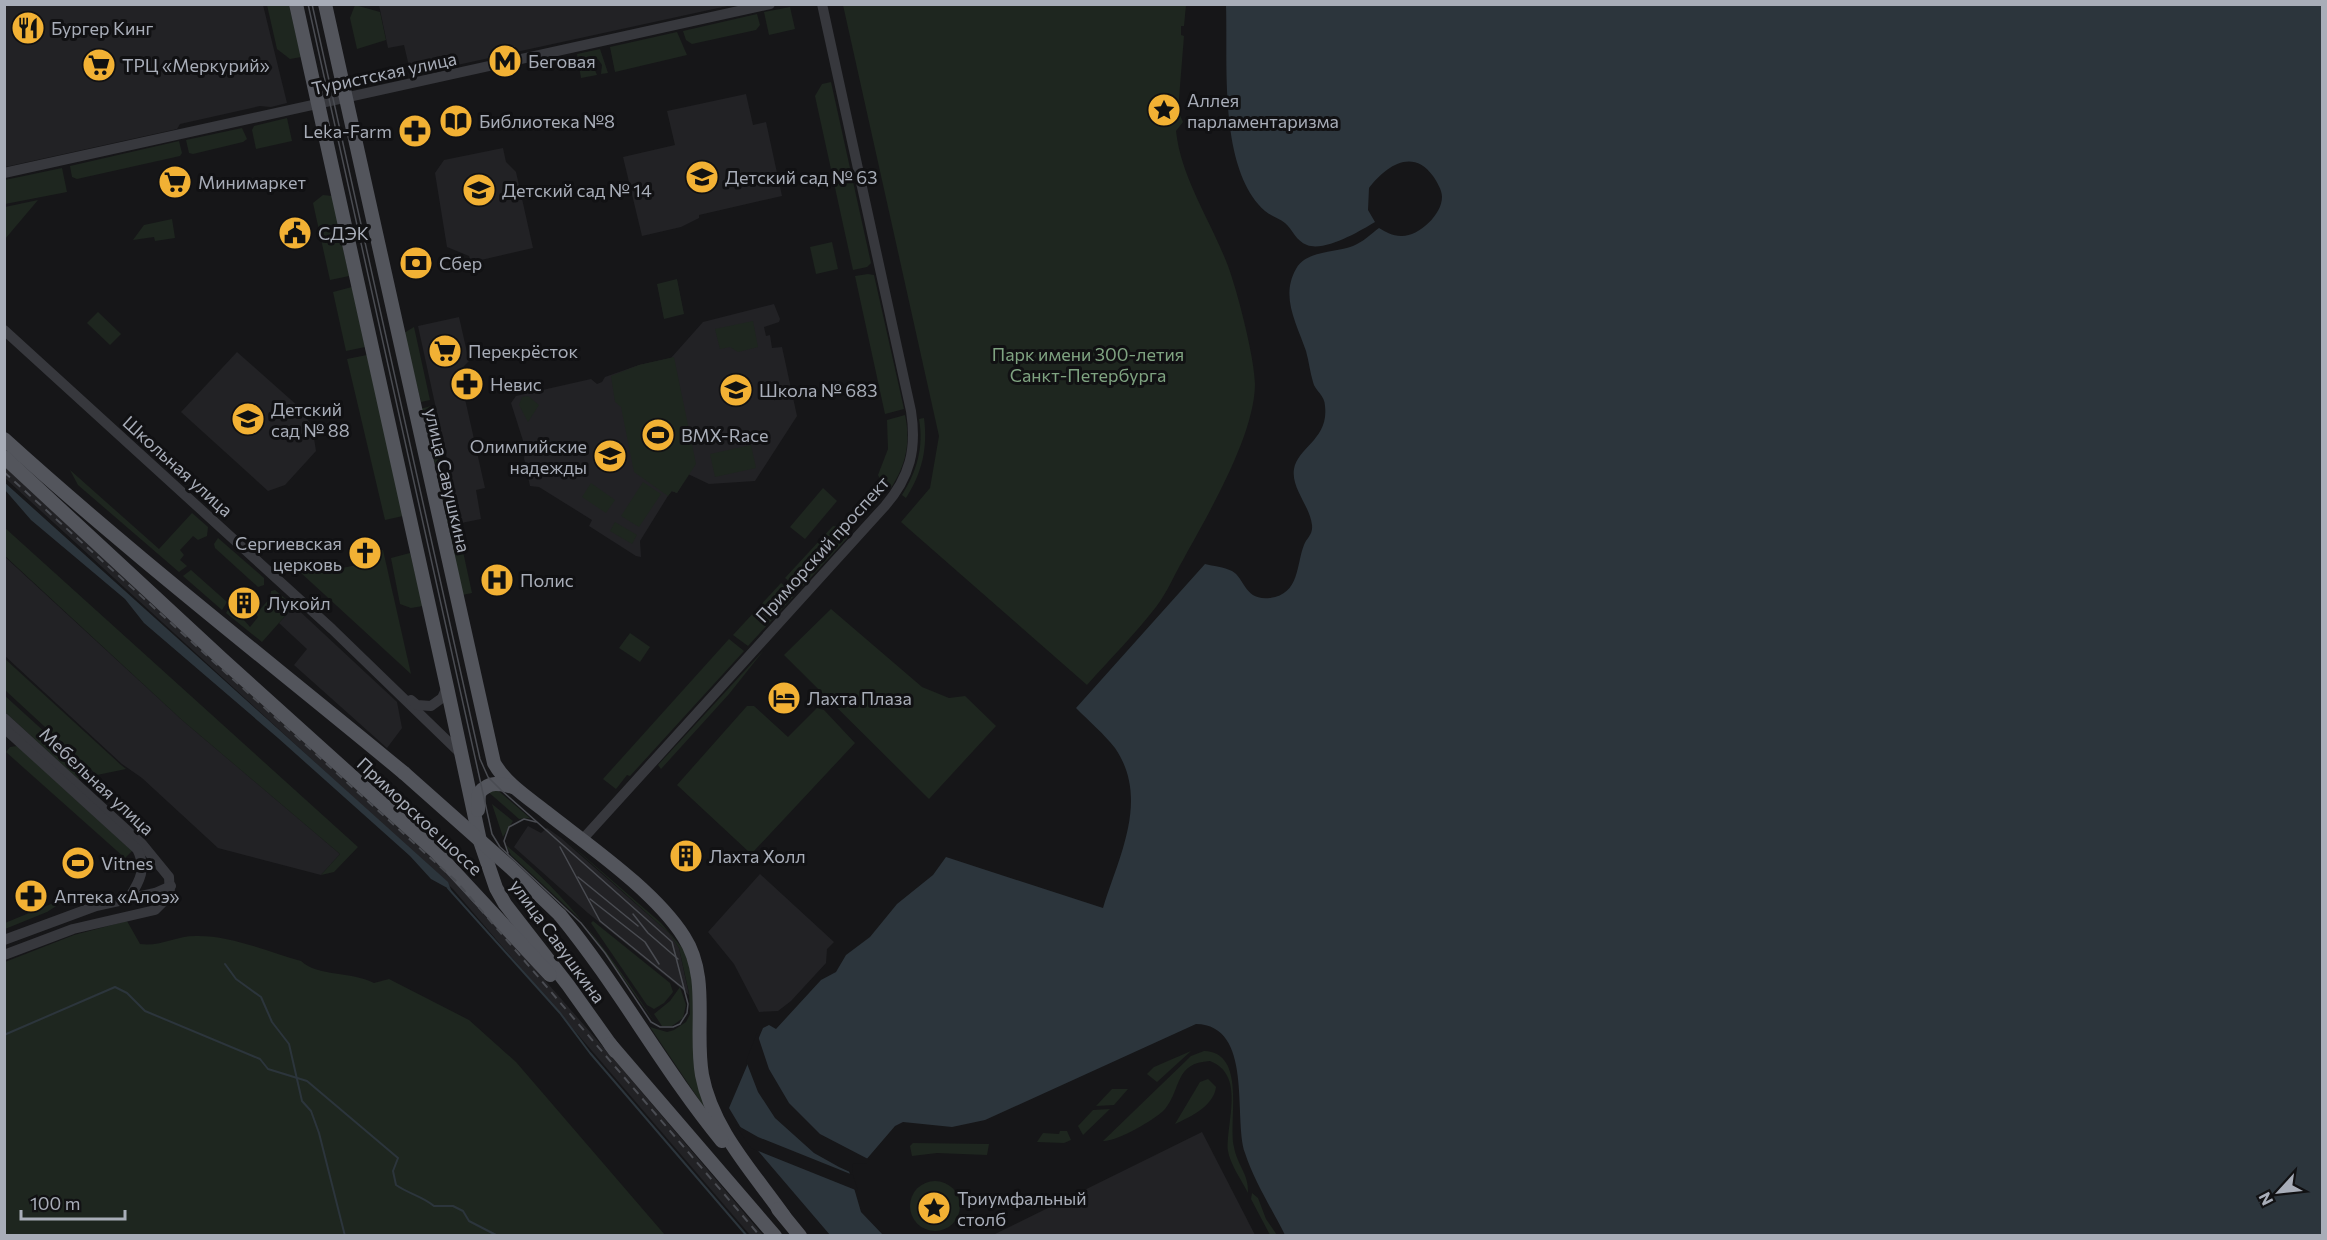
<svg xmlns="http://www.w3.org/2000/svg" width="2327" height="1240" font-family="Commissioner,sans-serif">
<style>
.built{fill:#222225}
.green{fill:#1e261f}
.water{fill:#2c353c}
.pier{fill:#161618}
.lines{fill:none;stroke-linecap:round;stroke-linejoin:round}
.stream{stroke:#2c353c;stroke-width:2}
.minor{stroke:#37383d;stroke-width:10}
.major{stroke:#53555c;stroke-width:14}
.tram{stroke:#4a4c52;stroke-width:1.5}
.rail{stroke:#4a4c52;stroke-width:2;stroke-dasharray:8 6;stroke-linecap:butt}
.major-bridge{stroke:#53555c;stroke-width:14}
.labels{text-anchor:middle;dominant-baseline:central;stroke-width:6;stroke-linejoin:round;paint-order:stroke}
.poi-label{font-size:18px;fill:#a8adb8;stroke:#111113;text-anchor:start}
.street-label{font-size:18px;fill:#a8adb8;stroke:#111113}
.park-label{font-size:18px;fill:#7fa381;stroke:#111113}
</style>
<rect width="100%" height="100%" fill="#161618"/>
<g class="built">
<polygon points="4,5 263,5 287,103 271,107 260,106 180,124 177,129 5,167"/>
<polygon points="379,5 732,5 411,75 404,45 388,48"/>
<polygon points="746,94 753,125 766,122 782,196 699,215 699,218 681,227 642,236 623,157 675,145 667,111"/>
<polygon points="503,148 506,162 516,172 533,248 481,260 480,264 472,265 469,256 447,247 435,173 444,160"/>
<polygon points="774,304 780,319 779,322 764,327 766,336 770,335 772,348 782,347 797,416 755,481 709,484 688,474 677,493 671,491 640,541 641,557 636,556 589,526 592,520 539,487 530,486 524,458 526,450 511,403 516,396 591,379 597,384 602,382 605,377 639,365 671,358 703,322"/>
<polygon points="459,317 469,361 456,374 465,399 485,488 476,490 481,519 461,523 418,326"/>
<polygon points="237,352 299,407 312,426 316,451 285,485 268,491 181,412"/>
<polygon points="4,465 184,633 460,883 618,1064 763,1235 750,1235 453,889 5,478"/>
<polygon points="4,556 182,720 340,854 321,875 218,848 142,778 122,764 5,656"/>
<polygon points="294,606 397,702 402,728 387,748 294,665 307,649 279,623"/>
<polygon points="528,826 541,833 547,828 561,838 669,933 679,948 689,995 588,913 514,847"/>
<polygon points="760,874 834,942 827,949 826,963 791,1001 778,1011 759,1012 734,964 708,932"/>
<polygon points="1202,1132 1255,1235 993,1235"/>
</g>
<g class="green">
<polygon points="267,5 289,5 301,57 290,59 277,49"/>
<polygon points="355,5 380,12 386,40 357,49 350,18"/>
<path d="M843,5H1186L1184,26H1181V35L1184,36L1178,111L1183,122L1176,131C1181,178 1211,221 1228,266C1237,290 1255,359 1255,385C1254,437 1208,514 1183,560C1174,575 1167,593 1156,607C1135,634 1110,659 1087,685L901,522L930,488L939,436Z"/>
<polygon points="790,7 795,29 769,35 764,12"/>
<polygon points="757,14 760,25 756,30 692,44 686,40 683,31"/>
<polygon points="677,32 687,55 615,72 610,47"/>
<polygon points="600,49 608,73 601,74 602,65 598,59 592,63 597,75 581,78 577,54"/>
<polygon points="831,82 871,263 867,267 853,270 815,96 822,84"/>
<polygon points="287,118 292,141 256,149 252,130 254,126"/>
<polygon points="242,128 247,139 243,142 193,154 189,153 186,140"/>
<polygon points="179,141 182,153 180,156 77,179 72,177 70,166"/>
<polygon points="62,168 67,192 5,204 5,180"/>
<polygon points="323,195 332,196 349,276 330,280 313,203"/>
<polygon points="38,200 5,239 5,207"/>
<polygon points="172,219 175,238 155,241 154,237 133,240 144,225"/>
<polygon points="832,242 838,269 816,274 810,247"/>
<polygon points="868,274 874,275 904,409 885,414 855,276"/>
<polygon points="677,279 684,314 664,319 657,284"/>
<polygon points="352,287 365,347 346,351 333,292"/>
<polygon points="98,312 121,334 110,345 87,323"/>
<polygon points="753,321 758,347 738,352 730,347 720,349 715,329"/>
<polygon points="414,327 430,400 421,402 404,333"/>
<polygon points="367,355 403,516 385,520 347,359"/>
<polygon points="674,357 696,464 677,493 672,491 668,496 634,472 621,407 615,402 611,376 639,365"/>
<polygon points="528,396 539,405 528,422 519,405 522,397"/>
<polygon points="431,406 437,433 429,439 420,409"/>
<path d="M905,415C911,442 906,465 891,488L880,479L878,475L888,449L887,420Z"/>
<path d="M924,418C928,448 922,473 906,498L902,495C917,471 924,447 919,419Z"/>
<polygon points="437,435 444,462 435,464 429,441"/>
<polygon points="751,445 756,468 715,477 710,454"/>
<polygon points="70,470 159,549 192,513 208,527 207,536 198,540 193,536 180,550 184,555 180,560 187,566 179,572 78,485"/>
<polygon points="643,482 661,494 639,527 621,516"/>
<polygon points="591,483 615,500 606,513 582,497"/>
<polygon points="448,484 457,526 447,528 438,486"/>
<polygon points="823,488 837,501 805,539 790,527"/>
<polygon points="615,522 637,535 632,544 610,531"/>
<polygon points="833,526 843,527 851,534 803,586 797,587 785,578"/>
<polygon points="4,527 358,847 334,872 321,875 340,854 182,720 5,556"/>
<polygon points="459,533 472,593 462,595 449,535"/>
<polygon points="218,538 264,578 264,585 258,587 215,548 214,544"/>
<polygon points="380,550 383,550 411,674 300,572 331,567 332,570 372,562 380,557"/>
<polygon points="410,553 423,606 411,608 400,604 391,558"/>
<polygon points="191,570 227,602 222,610 183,576"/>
<polygon points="781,583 793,591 793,597 748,646 733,635"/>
<polygon points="275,590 294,606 262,642 226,613 231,605 250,627 258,617 256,614 270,598 271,591"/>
<polygon points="831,609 922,687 949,698 965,696 996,726 929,799 784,655"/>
<polygon points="630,633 650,647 640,662 619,648"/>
<polygon points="729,639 744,651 630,776 627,775 616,789 603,779"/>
<polygon points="764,650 729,694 661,769 658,765"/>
<polygon points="4,658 121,765 126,769 97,775 5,690"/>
<polygon points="4,695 92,775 78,779 5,712"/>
<polygon points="747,706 754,706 788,737 817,708 824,710 855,743 754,851 749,852 677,785"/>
<polygon points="17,746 132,851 125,858 6,752 10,747"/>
<polygon points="494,787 530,818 519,819 486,790"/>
<polygon points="492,804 513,821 503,837"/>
<polygon points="562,837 661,923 684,950 691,972 704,1107 650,1027 667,1032 674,1030 686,1022 690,1014 689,993 679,948 669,933"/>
<path d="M506,845C571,899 610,954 656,1024L583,922L511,855Z"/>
<polygon points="63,899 64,901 47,912 5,929 5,923"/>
<path d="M127,921L140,944C161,947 177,935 198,936C232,936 269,952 301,961C318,977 351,971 374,983L389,979L469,1020L516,1062L665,1235L5,1236V962L74,935Z"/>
<polygon points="593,921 670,983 673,992 664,1003 654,1009 647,1005 591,923"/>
<polygon points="680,987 686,1005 683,1018 672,1026 662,1026 654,1014 670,1001"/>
<polygon points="1191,1051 1157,1082 1147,1074 1154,1067"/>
<path d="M1204,1051C1247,1052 1228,1120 1234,1147C1237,1165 1249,1174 1248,1193C1242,1181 1230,1164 1228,1151C1226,1122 1246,1075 1210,1061C1174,1063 1182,1088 1165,1109C1155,1120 1116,1142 1103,1141L1191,1056Z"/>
<path d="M1208,1079L1216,1087C1214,1106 1190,1117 1175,1124L1200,1082Z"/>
<polygon points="1112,1089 1128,1089 1114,1105 1096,1106"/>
<polygon points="1110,1109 1083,1135 1078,1126 1093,1110"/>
<polygon points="1060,1131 1067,1131 1071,1140 1064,1143 1037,1142 1043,1133 1059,1134"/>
<polygon points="913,1143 989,1144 987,1155 937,1153 912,1156 910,1146"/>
<circle cx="935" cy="1206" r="25"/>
<polygon points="1252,1193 1258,1198 1266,1219 1277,1235 1270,1235 1251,1199"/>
</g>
<g class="water">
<path d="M1226,5H2322V1235H1285C1272,1209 1254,1181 1245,1153C1233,1118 1254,1025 1196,1024L985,1120L952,1127L903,1122L895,1126L865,1161H854L849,1171L861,1212L883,1235H830L747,1138L729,1108L763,1028L769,1025L776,1029L821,980L836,972L846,955L870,937L897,904L933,875L946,857L1103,908C1119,856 1150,799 1115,748C1104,734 1089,721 1076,708L1205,564C1213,566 1224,567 1232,571C1245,578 1244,601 1270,598C1300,594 1296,565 1304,545C1307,537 1313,535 1312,525C1310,506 1291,488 1294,469C1298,447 1329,439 1325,406C1325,395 1315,391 1313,382C1310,372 1309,362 1306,351C1297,324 1280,297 1296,269C1306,250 1336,253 1353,246C1363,242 1371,234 1379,228C1386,232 1392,236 1401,236C1418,237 1442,215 1442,197C1442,190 1437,182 1433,176C1412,147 1385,167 1369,188L1368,210L1375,222C1360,231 1325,252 1307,245C1296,241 1293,230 1285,223C1279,218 1271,216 1265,211C1218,169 1228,63 1226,5Z"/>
<polygon points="4,482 448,882 451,890 431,879 410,856 278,738 144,623 125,599 31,520 5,490"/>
</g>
<g class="pier">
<polygon points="757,1033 769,1069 789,1103 820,1134 870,1160 867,1163 853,1164 852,1173 839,1167 814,1153 775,1118 758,1092 746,1061"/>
<polygon points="735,1124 758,1137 853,1175 858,1191 751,1148"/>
</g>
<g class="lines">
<g class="stream">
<polyline points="448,888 560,1013 590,1053 747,1236"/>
<polyline points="225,964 236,979 261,997 272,1022 289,1044 302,1101 311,1111 319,1133 345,1236"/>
<path d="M4,1035L115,987L127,993L145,1011L260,1059L268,1069L307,1081L398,1158L393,1171L396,1185C409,1194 422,1196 434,1206H453L463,1211L469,1221L498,1236"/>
</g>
<g class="minor">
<polyline points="4,173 770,4"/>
<polyline points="4,330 332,629 459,752"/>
<polyline points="411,700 417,705 431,706 442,698 447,687"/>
<polyline points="4,718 142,844 169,877 170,895 155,910 73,929 4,955"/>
<path d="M4,728L137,849C147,868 140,881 129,898"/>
<path d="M581,841L885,506C910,477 917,449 911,411L822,4"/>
<polyline points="4,940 96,906 155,893 171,886"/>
</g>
<g class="major">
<polyline points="296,4 447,687 480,841 496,888 505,904 568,985 615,1051"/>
<path d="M325,4L494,763C506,784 527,797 546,812C589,846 655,891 684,937C710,977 694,1030 702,1075C712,1129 753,1172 784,1216"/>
<path d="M4,439C133,556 270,662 404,773"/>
<polyline points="4,457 223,660 436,852 550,975"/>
<path d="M478,810L479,793C489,781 500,783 513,787"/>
<path d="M560,915C619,987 663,1069 722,1141"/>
<polyline points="610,1044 775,1236"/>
<polyline points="778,1209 800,1236"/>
</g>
<g class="tram">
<polyline points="308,4 492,834 500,847 581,923 605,953 651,1022 660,1027 673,1027 680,1024 687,1013 688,1004 672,942 501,790 488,777 480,759 312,4"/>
<polyline points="560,847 600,921 684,989"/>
<polyline points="508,853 504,841 509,827 524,819 536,822"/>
<polyline points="578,877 638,926"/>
<polyline points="590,899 645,942 659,964"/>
<polyline points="633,914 648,933 678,959"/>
</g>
<polyline class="rail" points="4,472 457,882 760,1236"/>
<polyline class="major-bridge" points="404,773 511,868 560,915"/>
</g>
<defs>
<symbol id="restaurant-disc" viewBox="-11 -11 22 22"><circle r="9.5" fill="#f2b134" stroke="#111113"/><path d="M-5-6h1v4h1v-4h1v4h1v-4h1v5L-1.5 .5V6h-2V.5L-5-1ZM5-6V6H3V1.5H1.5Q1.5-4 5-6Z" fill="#111"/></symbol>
<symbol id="metro-disc" viewBox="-11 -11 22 22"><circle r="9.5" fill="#f2b134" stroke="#111113"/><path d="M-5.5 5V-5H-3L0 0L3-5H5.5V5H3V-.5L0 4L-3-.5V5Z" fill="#111"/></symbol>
<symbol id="supermarket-disc" viewBox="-11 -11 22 22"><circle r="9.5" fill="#f2b134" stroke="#111113"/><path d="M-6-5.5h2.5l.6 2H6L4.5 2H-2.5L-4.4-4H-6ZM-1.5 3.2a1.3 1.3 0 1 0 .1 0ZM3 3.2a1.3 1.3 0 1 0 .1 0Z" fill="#111"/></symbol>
<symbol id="sight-disc" viewBox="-11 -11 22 22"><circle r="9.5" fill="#f2b134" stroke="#111113"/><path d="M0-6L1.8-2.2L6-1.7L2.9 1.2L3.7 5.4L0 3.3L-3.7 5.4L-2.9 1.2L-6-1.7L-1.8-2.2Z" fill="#111"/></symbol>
<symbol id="library-disc" viewBox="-11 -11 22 22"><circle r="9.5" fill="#f2b134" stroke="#111113"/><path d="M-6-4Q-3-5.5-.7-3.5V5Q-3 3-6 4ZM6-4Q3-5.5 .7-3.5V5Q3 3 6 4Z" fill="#111"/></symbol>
<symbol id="pharmacy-disc" viewBox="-11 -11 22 22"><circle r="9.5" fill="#f2b134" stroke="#111113"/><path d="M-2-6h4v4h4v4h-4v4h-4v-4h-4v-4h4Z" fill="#111"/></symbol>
<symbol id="school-disc" viewBox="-11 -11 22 22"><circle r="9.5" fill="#f2b134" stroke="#111113"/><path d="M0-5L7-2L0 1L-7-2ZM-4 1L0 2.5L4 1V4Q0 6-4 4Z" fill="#111"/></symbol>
<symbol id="civic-disc" viewBox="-11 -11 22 22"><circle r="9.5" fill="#f2b134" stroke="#111113"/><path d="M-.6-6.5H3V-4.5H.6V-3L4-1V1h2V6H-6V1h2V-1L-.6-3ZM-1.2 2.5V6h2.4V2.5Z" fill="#111"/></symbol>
<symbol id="bank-disc" viewBox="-11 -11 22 22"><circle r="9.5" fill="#f2b134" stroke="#111113"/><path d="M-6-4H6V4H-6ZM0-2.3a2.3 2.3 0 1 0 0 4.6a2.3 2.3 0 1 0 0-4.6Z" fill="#111"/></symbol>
<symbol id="stadium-disc" viewBox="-11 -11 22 22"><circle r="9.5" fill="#f2b134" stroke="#111113"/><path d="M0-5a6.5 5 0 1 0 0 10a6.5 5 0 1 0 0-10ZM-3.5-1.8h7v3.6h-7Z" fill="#111"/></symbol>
<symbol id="church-disc" viewBox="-11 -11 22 22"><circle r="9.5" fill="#f2b134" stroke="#111113"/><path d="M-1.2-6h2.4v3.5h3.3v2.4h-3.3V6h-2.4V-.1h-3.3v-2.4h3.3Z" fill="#111"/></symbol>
<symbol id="hospital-disc" viewBox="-11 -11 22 22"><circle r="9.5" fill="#f2b134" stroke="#111113"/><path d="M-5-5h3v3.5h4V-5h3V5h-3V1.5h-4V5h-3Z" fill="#111"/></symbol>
<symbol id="building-disc" viewBox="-11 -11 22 22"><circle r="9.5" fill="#f2b134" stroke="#111113"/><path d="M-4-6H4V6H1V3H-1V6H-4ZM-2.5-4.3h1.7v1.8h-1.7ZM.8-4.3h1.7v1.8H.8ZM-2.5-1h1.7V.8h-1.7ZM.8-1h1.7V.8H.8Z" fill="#111"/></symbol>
<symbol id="hotel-disc" viewBox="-11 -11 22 22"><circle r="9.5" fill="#f2b134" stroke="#111113"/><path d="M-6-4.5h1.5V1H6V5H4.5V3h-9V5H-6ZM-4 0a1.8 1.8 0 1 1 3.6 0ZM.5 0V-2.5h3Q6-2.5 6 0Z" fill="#111"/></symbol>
</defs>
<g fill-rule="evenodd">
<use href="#restaurant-disc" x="9" y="9" width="38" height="38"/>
<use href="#metro-disc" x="486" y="42" width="38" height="38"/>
<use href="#supermarket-disc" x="80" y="46" width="38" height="38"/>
<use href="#sight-disc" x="1145" y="91" width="38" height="38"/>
<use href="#library-disc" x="437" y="102" width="38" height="38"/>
<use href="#pharmacy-disc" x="396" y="112" width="38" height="38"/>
<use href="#school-disc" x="683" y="158" width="38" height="38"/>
<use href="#supermarket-disc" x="156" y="163" width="38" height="38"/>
<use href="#school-disc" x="460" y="171" width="38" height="38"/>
<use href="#civic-disc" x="276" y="214" width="38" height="38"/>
<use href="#bank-disc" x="397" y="244" width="38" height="38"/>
<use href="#supermarket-disc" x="426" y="332" width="38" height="38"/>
<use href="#pharmacy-disc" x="448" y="365" width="38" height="38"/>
<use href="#school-disc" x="717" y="371" width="38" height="38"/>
<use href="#school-disc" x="229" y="400" width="38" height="38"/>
<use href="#stadium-disc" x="639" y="416" width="38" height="38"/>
<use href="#school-disc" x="591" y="437" width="38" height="38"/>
<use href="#church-disc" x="346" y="534" width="38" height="38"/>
<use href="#hospital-disc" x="478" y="561" width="38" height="38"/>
<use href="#building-disc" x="225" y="584" width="38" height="38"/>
<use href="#hotel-disc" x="765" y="679" width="38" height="38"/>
<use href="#building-disc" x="667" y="837" width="38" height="38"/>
<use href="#stadium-disc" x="59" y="844" width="38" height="38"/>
<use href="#pharmacy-disc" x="12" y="877" width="38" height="38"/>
<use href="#sight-disc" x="915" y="1189" width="38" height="38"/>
</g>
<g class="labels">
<g class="poi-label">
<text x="51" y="28">Бургер Кинг</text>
<text x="528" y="61">Беговая</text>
<text x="122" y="65">ТРЦ «Меркурий»</text>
<text x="1187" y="100">Аллея<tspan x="1187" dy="21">парламентаризма</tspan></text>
<text x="479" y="121">Библиотека №8</text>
<text x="392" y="131" text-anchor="end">Leka-Farm</text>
<text x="725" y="177">Детский сад № 63</text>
<text x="198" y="182">Минимаркет</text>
<text x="502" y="190">Детский сад № 14</text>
<text x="318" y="233">СДЭК</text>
<text x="439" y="263">Сбер</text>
<text x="468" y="351">Перекрёсток</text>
<text x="490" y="384">Невис</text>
<text x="759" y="390">Школа № 683</text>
<text x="271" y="409">Детский<tspan x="271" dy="21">сад № 88</tspan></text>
<text x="681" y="435">BMX-Race</text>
<text x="587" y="446" text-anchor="end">Олимпийские<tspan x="587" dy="21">надежды</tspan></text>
<text x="342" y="543" text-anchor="end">Сергиевская<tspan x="342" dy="21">церковь</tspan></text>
<text x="520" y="580">Полис</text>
<text x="267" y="603">Лукойл</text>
<text x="807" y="698">Лахта Плаза</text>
<text x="709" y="856">Лахта Холл</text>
<text x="101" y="863">Vitnes</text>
<text x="54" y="896">Аптека «Алоэ»</text>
<text x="957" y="1198">Триумфальный<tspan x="957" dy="21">столб</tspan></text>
</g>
<g class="street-label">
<text transform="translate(384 73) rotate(-12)">Туристская улица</text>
<text transform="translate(178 466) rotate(42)">Школьная улица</text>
<text transform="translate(448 480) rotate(77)">улица Савушкина</text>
<text transform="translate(822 549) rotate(-48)">Приморский проспект</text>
<text transform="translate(97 781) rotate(43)">Мебельная улица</text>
<text transform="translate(420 816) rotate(43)">Приморское шоссе</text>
<text transform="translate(558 941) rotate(54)">улица Савушкина</text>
</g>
<g class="park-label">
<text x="1088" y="354">Парк имени 300-летия<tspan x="1088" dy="21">Санкт-Петербурга</tspan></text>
</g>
</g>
<rect width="2327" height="1240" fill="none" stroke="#a8adb8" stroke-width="12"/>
<g transform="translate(2279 1192) rotate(243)" stroke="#111113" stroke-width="4.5" paint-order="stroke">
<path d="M0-4.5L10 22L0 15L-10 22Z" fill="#a8adb8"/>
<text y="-9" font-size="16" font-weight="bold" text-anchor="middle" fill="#a8adb8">N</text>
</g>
<path d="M21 1210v9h104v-9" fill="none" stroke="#a8adb8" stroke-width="3"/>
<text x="30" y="1210" font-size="18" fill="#a8adb8" stroke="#111113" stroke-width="4.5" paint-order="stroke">100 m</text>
</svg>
